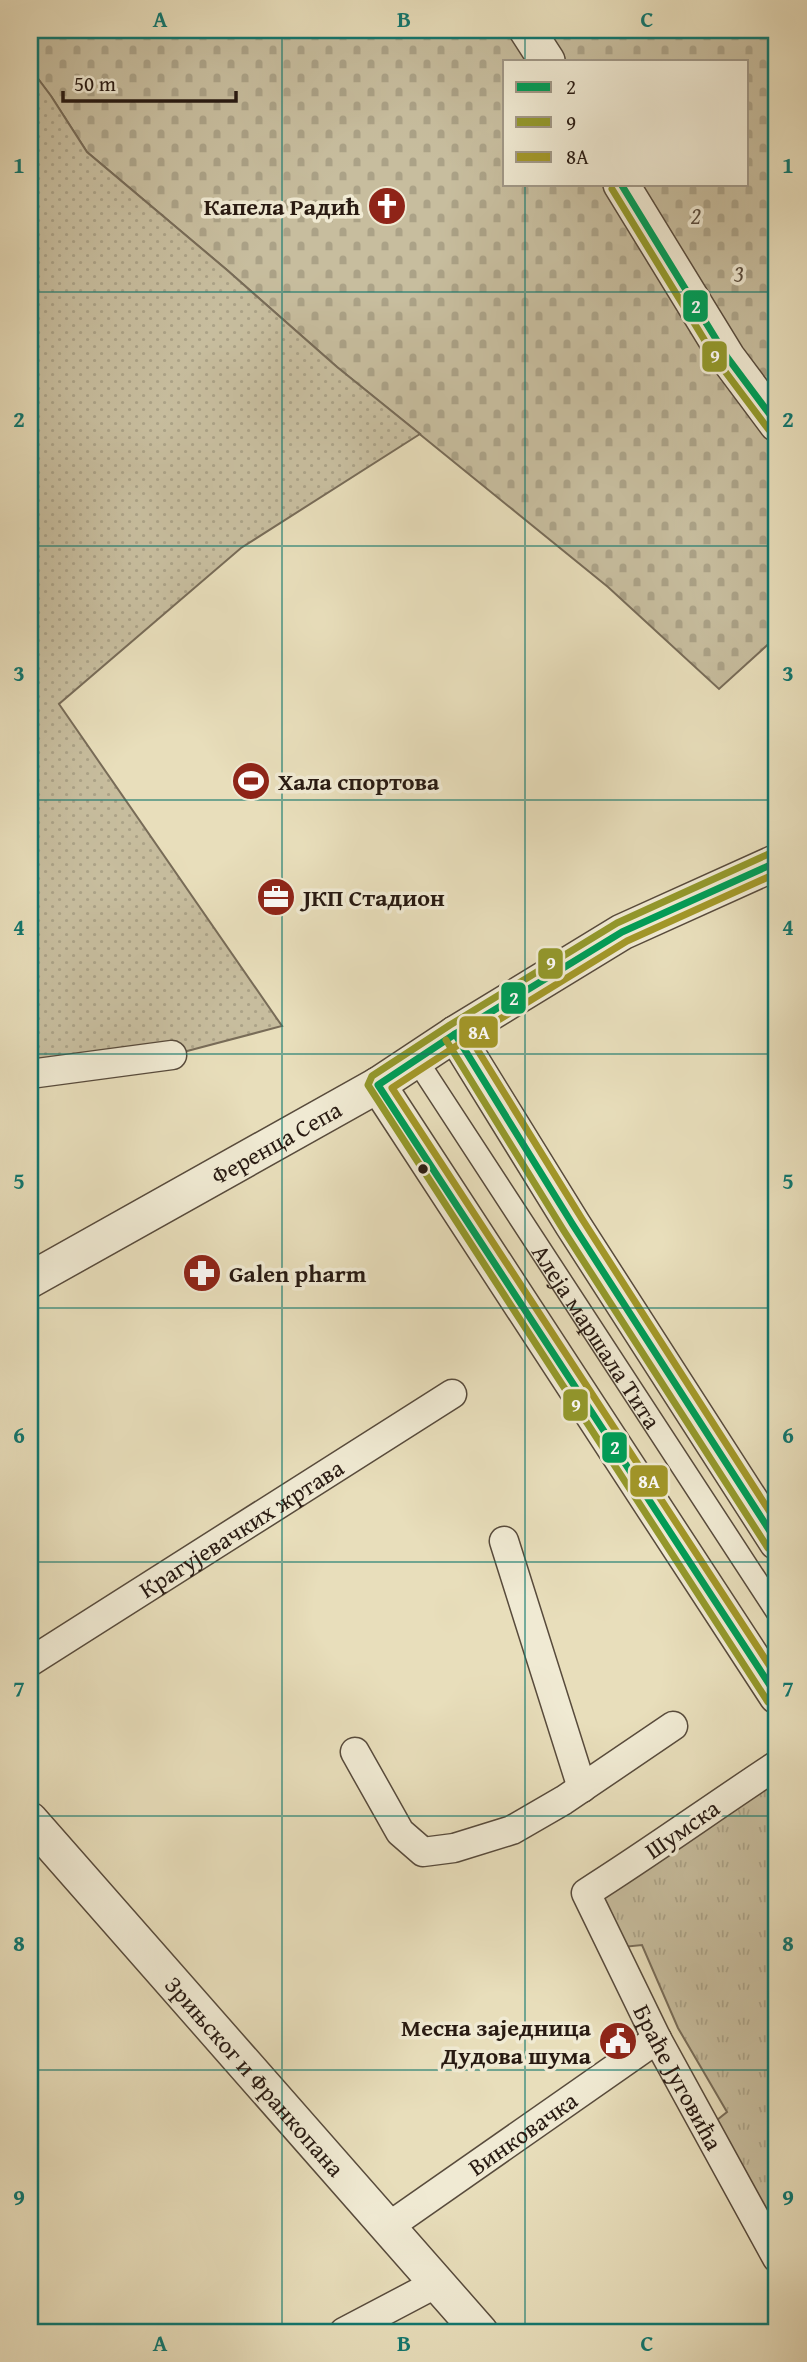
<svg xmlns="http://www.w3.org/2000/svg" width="807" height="2362" font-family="'Gentium Book Plus',serif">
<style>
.grass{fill:url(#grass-tufts);stroke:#786c58;stroke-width:2}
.cemetery{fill:url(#cemetery-stones);stroke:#786c58;stroke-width:2}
.park{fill:url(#park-dots);stroke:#786c58;stroke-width:2}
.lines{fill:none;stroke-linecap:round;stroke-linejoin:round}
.pedestrian-casing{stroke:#584b3c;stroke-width:24}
.minor-casing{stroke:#584b3c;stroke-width:31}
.tertiary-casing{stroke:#584b3c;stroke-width:38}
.pedestrian{stroke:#f0ead3;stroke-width:21}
.minor{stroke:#f0ead3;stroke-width:28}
.tertiary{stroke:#f0ead3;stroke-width:35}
.bus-1-casing{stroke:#f0ead3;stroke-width:12}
.bus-2-casing{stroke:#f0ead3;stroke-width:12}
.bus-3-casing{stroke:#f0ead3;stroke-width:12}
.bus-1{stroke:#009d57;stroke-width:7}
.bus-2{stroke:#93982b;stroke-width:7}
.bus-3{stroke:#a29728;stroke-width:7}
.grid{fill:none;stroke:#0f766e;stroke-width:2;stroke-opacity:0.55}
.bus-dot{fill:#281a12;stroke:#f0ead3;stroke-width:2.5}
.labels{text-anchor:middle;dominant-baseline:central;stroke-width:7;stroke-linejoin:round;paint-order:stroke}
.poi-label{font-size:24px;font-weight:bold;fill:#281a12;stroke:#f0ead3;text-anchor:start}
.park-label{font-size:24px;font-style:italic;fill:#584b3c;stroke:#f0ead3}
.street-label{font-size:24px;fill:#281a12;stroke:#f0ead3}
.line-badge{stroke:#f0ead3;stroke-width:2.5}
.badge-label{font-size:19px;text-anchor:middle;font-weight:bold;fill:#fff}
.neatline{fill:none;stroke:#0f766e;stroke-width:2.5}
.grid-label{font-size:23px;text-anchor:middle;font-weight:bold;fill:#0f766e}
</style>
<defs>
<pattern id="grass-tufts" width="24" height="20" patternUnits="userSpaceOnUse" patternTransform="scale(1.75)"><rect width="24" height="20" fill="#c7bd9e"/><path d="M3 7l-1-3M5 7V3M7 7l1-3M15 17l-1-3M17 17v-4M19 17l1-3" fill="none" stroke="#aba287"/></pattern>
<pattern id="cemetery-stones" width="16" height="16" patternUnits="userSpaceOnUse" patternTransform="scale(1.75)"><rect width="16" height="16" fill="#c7bd9e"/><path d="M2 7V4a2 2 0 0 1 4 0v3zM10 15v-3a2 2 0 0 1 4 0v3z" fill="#aba287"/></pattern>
<pattern id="park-dots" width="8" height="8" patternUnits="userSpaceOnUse" patternTransform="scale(1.75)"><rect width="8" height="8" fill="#c7bd9e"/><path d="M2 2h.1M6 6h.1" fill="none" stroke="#aba287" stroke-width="1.8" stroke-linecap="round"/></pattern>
</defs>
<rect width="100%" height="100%" fill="#e8debb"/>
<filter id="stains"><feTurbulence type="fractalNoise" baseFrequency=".00286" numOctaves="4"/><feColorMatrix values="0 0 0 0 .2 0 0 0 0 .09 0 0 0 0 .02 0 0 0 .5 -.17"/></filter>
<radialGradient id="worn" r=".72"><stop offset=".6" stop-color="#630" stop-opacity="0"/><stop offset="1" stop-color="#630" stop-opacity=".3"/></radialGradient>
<polygon class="grass" points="777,1773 777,2244 712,2124 727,2112 678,2028 642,1945 623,1947 594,1894"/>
<g class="cemetery">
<polygon points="30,30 513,30 532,61 504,61 504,184 607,184 716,361 777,444 777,642 774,639 719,689 608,587 337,367 227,270 87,152 51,96 30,68"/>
<polygon points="546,30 777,30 777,396 737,343 640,184 746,184 746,61 565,61"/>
</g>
<polygon class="park" points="30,68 51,96 87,152 227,270 337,367 420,434 241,548 59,704 282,1026 172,1055 30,1075"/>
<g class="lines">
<defs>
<g id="pedestrian">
<path id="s1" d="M416,1059L777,1612"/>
</g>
<g id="minor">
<polyline points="30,1074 172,1055"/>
<polyline points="504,1541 582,1788"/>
<path id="s2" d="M30,1662L452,1394"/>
<polyline points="355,1752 400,1832 423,1852 454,1848 512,1830 564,1800 673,1726"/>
<path id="s3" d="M777,1765C713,1807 651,1852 586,1893L657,2039L777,2258"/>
<path id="s4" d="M388,2227L657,2039"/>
<polyline points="344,2332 437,2283"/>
</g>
<g id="tertiary">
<polyline points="527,30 547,61"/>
<polyline points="621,184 727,357 777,424"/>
<polyline points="455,1034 573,1225 777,1542"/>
<polyline points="378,1085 777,1696"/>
<path id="s5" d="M30,1280L378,1085L455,1034L622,932L777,862"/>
<path id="s6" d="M30,1820L480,2332"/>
</g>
</defs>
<use href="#pedestrian" class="pedestrian-casing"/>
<use href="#minor" class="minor-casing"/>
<use href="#tertiary" class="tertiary-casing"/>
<use href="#pedestrian" class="pedestrian"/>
<use href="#minor" class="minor"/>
<use href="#tertiary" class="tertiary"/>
<defs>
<g id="bus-1">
<polyline points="621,184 727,357 777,424"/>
<polyline points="777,862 622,932 455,1034 378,1085 777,1696"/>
<polyline points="455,1034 573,1225 777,1542"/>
</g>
<g id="bus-2">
<polyline points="612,189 718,362 769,430"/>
<polyline points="446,1040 564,1231 768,1548"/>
<polyline points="768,1702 368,1085 372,1076 450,1025 617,923 773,852"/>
</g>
<g id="bus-3">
<polyline points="777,873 627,941 461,1043 392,1088 777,1677"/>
<polyline points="464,1028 582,1219 777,1523"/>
</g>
</defs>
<use href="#bus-1" class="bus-1-casing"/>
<use href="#bus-2" class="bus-2-casing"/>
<use href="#bus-3" class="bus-3-casing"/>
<use href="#bus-1" class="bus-1"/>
<use href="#bus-2" class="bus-2"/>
<use href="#bus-3" class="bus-3"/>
</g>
<path class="grid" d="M282,30V2332M525,30V61M525,184V2332M30,292H777M30,546H777M30,800H777M30,1054H777M30,1308H777M30,1562H777M30,1816H777M30,2070H777"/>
<defs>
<symbol id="church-disc" viewBox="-11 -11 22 22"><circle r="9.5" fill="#8f2418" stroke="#f0ead3"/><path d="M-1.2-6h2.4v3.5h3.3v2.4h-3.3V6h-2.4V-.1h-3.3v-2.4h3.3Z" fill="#fff"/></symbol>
<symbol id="stadium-disc" viewBox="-11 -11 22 22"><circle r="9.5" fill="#8f2418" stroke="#f0ead3"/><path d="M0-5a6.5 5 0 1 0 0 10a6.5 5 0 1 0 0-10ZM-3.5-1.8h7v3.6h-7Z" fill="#fff"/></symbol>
<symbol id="office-disc" viewBox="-11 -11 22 22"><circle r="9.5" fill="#8f2418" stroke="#f0ead3"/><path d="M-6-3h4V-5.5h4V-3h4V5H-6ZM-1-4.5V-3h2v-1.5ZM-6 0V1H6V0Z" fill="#fff"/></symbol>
<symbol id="pharmacy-disc" viewBox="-11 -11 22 22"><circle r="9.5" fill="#8f2418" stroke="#f0ead3"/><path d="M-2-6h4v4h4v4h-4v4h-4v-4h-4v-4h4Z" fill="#fff"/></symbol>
<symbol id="civic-disc" viewBox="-11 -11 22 22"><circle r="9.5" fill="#8f2418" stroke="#f0ead3"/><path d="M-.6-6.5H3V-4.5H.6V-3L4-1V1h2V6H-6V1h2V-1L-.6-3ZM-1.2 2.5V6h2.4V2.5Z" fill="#fff"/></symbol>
</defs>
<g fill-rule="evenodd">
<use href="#church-disc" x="365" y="184" width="44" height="44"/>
<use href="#stadium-disc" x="229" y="759" width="44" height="44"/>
<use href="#office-disc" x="254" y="875" width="44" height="44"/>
<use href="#pharmacy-disc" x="180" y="1251" width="44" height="44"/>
<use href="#civic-disc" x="596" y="2019" width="44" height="44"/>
</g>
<circle class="bus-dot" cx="423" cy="1169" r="6"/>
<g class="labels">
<g class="poi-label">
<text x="360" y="206" text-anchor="end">Капела Радић</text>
<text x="278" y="781">Хала спортова</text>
<text x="303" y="897">ЈКП Стадион</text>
<text x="229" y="1273">Galen pharm</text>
<text x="591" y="2027" text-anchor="end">Месна заједница<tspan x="591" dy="28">Дудова шума</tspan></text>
</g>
<g class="park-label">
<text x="696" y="215">2</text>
<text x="739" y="273">3</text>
</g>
<g class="street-label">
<text stroke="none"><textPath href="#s5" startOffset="282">Ференца Сепа</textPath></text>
<text stroke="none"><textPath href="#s1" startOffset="331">Алеја маршала Тита</textPath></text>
<text stroke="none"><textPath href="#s2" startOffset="250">Крагујевачких жртава</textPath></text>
<text transform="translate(682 1829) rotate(-35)">Шумска</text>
<text stroke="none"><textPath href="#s6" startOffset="341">Зрињског и Франкопана</textPath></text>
<text stroke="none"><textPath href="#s3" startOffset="436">Браће Југовића</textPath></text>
<text stroke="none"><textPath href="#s4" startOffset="164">Винковачка</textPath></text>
</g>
</g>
<g class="line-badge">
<rect x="682" y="289" width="27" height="34" rx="7" fill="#009d57"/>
<rect x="701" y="340" width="27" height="33" rx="7" fill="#93982b"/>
<rect x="537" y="947" width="27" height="33" rx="7" fill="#93982b"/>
<rect x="500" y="981" width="27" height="34" rx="7" fill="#009d57"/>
<rect x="458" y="1015" width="41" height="34" rx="7" fill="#a29728"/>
<rect x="562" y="1388" width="27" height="34" rx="7" fill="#93982b"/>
<rect x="601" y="1431" width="27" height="33" rx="7" fill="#009d57"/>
<rect x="629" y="1464" width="40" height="34" rx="7" fill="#a29728"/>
</g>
<g class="badge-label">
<text x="696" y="313">2</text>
<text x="715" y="363">9</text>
<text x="551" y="970">9</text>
<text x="514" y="1005">2</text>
<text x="479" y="1039">8A</text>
<text x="576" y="1412">9</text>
<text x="615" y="1454">2</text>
<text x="649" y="1488">8A</text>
</g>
<rect width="807" height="2362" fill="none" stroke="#e8debb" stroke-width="77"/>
<rect x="503" y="60" width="245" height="126" fill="#f0ead3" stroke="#a09786" stroke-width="2"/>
<rect x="516" y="82" width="35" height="10" fill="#009d57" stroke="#a09786" stroke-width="2"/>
<text x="566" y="94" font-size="21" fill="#281a12">2</text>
<rect x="516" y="117" width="35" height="10" fill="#93982b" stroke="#a09786" stroke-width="2"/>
<text x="566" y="130" font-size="21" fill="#281a12">9</text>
<rect x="516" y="152" width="35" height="10" fill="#a29728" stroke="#a09786" stroke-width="2"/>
<text x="566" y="164" font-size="21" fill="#281a12">8A</text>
<path d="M63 91v10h173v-10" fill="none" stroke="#281a12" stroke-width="3.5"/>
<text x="74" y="91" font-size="21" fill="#281a12" stroke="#f0ead3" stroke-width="5" paint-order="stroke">50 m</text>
<rect x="38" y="38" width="730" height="2286" class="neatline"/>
<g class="grid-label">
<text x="160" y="27">A</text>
<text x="404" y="27">B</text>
<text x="647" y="27">C</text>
<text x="19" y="173">1</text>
<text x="788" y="173">1</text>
<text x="19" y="427">2</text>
<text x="788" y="427">2</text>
<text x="19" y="681">3</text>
<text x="788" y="681">3</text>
<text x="19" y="935">4</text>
<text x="788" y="935">4</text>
<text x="19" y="1189">5</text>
<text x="788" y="1189">5</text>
<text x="19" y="1443">6</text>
<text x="788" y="1443">6</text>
<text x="19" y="1697">7</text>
<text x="788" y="1697">7</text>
<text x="19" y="1951">8</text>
<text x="788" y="1951">8</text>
<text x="19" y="2205">9</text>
<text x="788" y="2205">9</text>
<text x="160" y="2351">A</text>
<text x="404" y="2351">B</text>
<text x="647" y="2351">C</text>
</g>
<rect width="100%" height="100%" filter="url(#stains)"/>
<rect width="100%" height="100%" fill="url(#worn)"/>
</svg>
